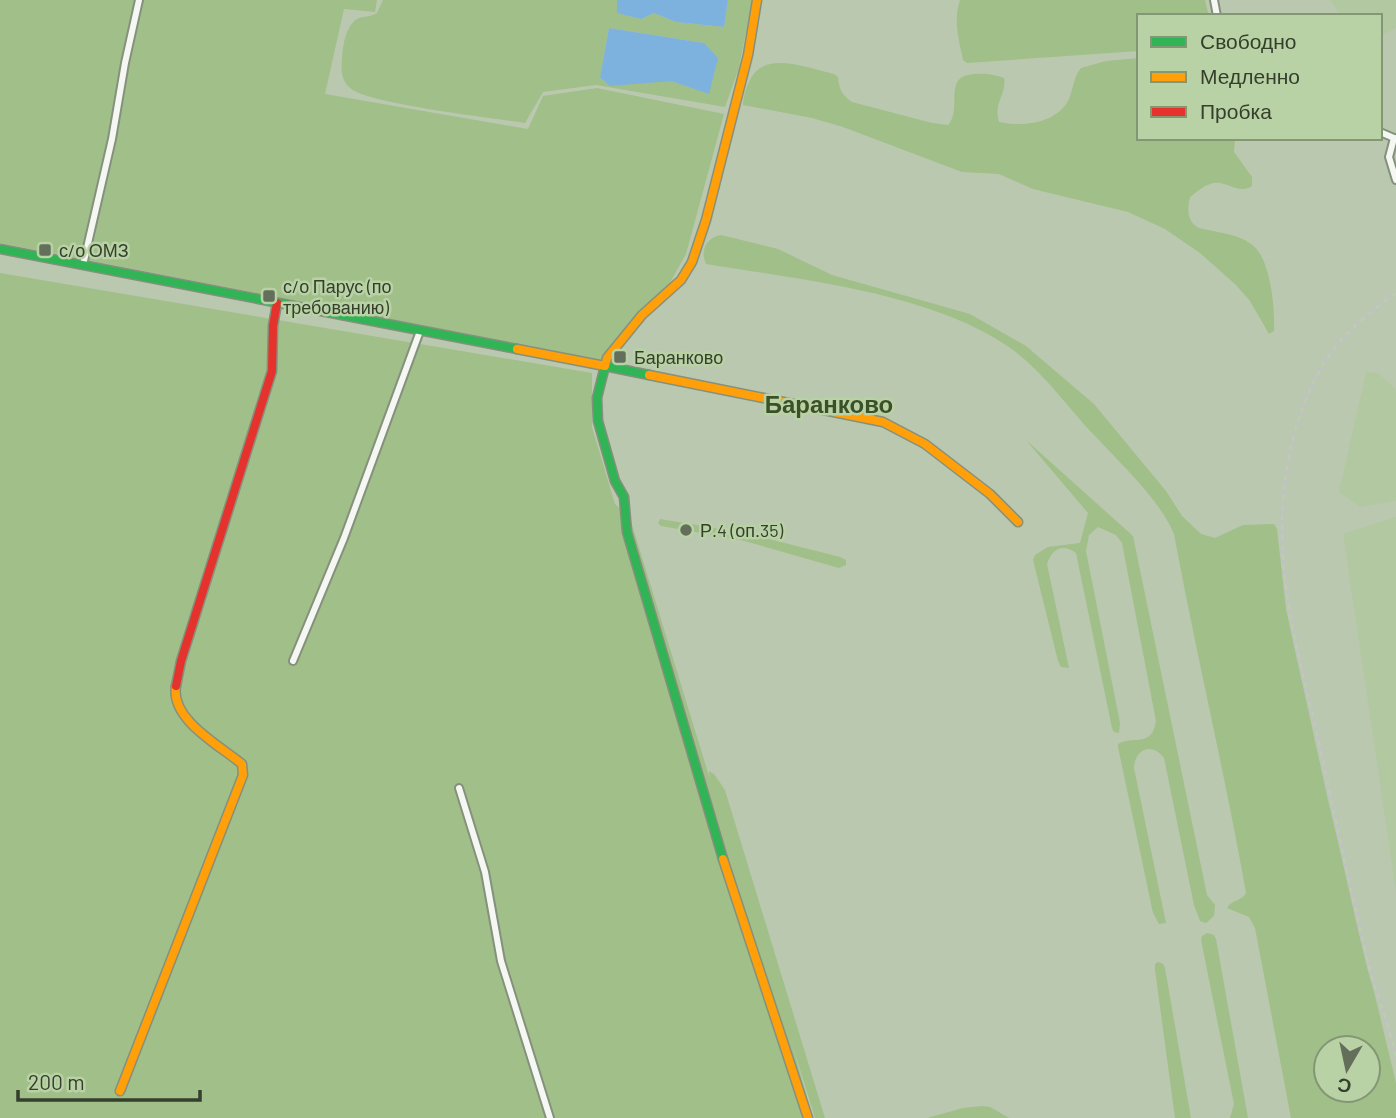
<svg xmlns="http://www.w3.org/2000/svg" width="1396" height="1118" font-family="Barlow,sans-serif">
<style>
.built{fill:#b2c8a1}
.green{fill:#a1bf88;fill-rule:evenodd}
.water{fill:#7db2df}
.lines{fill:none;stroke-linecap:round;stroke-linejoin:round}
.street-casing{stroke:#85907d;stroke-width:10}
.fast-casing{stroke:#85907d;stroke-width:11}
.slow-casing{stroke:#85907d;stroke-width:11}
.jam-casing{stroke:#85907d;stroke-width:11}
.street{stroke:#f5f7f3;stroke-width:6}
.fast{stroke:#30b455;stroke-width:8}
.slow{stroke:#ff9f0a;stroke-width:8}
.jam{stroke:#e5322d;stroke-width:8}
.rail-casing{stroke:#bfc3bd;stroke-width:4.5}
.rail{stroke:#b9d2a5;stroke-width:2;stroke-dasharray:5;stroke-linecap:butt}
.poi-dot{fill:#636f5a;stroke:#b9d2a5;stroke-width:2.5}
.labels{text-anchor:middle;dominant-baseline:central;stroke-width:5;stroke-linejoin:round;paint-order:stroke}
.poi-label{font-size:18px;fill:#343f2c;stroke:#b9d2a5;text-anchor:start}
.district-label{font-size:24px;font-weight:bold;fill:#3b5028;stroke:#b9d2a5}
</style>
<rect width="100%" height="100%" fill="#bac8b0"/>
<g class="built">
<polygon points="1330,0 1396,0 1396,28 1380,37 1380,16 1341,16"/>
<polygon points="1366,372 1378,373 1396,389 1396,501 1360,507 1339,492"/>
<polygon points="1396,517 1396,892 1343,534"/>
</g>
<g class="green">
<polygon points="0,0 377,0 375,12 344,9 325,94 528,129 543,96 597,88 724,114 686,254 668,286 600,360 0,243"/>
<path d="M383,0H617L618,13L641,19L654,13L676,22L724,27L728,0H752L739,68L725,107L596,85L543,92L525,123C494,118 368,104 350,88C341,80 341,70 342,59C343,46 345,27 357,19C363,16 371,17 377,13ZM609,28L704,43L709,93L671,81L600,77Z"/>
<path d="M960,0H1205L1209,16H1139V51L967,63L963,60C959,40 953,21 960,0Z"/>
<path d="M1139,58V138H1235L1234,152L1252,177V186C1239,195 1227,181 1214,183C1205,184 1197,192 1190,197C1187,209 1187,222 1199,228C1215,232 1238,234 1251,244C1271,257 1275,310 1274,331L1269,334L1250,301L1236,285L1200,253L1165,229L1128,212L1033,189L999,174L962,172L843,127L812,118L743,105C743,95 747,86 751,78C766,50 810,69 834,74L838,77C839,89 842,95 852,102L932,123L948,125C964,109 940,74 977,74C986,73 996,75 1004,78C1007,95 993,102 999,122C1022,127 1057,124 1069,99C1073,89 1074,76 1081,68L1106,61Z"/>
<path d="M721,235L778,249L832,275L970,314L1026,346L1094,404L1166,491L1182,516L1201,534L1215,538L1243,525L1274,524L1277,529L1286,609L1328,800L1396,1083V1118H1291L1255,928L1249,917L1227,908C1231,900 1242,901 1246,893C1225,773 1196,654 1174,534C1160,500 1120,463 1095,436C1066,406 1041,368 1006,345C927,292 798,279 706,264C700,250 706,238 721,235ZM1326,1048H1368V1090H1326Z"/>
<polygon points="0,273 592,373 592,427 615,504 630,518 709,776 709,771 714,774 725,790 825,1118 815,1118 790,1037 813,1118 0,1118"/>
<path d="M1026,440L1133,536L1207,895L1215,905L1214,916L1206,923L1200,921L1194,905L1164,758C1152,742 1135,749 1134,768L1166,923L1159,924L1153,913L1118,747V744C1134,735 1152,748 1156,721L1122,543L1116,535L1098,527L1089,535L1086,551L1120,723L1119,733L1114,732L1112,728L1076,553C1062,543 1052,549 1047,564L1069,668L1061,667L1058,661L1033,560L1035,555L1048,547L1080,543L1088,513Z"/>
<polygon points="660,519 745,533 840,557 846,560 846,565 839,568 741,540 661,526 658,523"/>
<polygon points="1207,933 1214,935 1216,939 1248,1118 1230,1118 1234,1104 1201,940 1202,936"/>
<polygon points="1158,962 1163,964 1165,968 1191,1118 1175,1118 1155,970 1155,964"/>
<polygon points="982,1106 990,1107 1009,1118 927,1118 963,1108"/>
</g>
<g class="water">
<polygon points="617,0 728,0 724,27 676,22 654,13 641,19 617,13"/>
<polygon points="609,28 704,43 718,58 709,94 671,81 610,86 600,77"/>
</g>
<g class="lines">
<defs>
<g id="street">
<polyline points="1214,0 1217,16"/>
<polyline points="1380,132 1394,138"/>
<polyline points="1394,138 1389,157 1396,180"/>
<polyline points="83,265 112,139 125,63 139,0"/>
<polyline points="293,661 344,538 420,331"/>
<polyline points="459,788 485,872 501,961 550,1118"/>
</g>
<g id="fast">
<polyline points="0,249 517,349"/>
<polyline points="649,375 605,366 597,398 598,421 615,481 624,497 627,532 723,859"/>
</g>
<g id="slow">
<polyline points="517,349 605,366 607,358 642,315 681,280 692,262 706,220 748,55 757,0"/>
<polyline points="649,375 883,422 925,444 990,494 1018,522"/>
<polyline points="723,859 808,1118"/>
<path d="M120,1091L243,775L242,764C219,745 170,719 176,686"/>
</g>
<polyline id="jam" points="176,686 181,661 272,371 273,326 277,303"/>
</defs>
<use href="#street" class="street-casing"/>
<use href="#fast" class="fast-casing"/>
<use href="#slow" class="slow-casing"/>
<use href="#jam" class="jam-casing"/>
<use href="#street" class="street"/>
<use href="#fast" class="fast"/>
<use href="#slow" class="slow"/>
<use href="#jam" class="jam"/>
<defs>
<path id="rail" d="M1396,293C1373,310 1347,330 1330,354C1287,417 1276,504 1285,578C1291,631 1305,682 1317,734C1334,811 1350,889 1369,966C1377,997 1390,1027 1396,1058"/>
</defs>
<use href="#rail" class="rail-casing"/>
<use href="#rail" class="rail"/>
</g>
<g class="poi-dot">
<rect x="38" y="243" width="14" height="14" rx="3.5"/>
<rect x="262" y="289" width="14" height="14" rx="3.5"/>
<rect x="613" y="350" width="14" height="14" rx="3.5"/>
<circle cx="686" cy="530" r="7"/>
</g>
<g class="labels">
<g class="poi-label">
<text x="59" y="250">с/о ОМЗ</text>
<text x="283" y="286">с/о Парус (по<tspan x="283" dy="21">требованию)</tspan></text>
<text x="634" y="357">Баранково</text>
<text x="700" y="530">Р.4 (оп.35)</text>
</g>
<g class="district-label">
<text x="829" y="403">Баранково</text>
</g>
</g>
<rect x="1137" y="14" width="245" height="126" fill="#b9d2a5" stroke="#849775" stroke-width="2"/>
<rect x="1151" y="37" width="35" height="10" fill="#30b455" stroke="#849775" stroke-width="2"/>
<text x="1200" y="49" font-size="21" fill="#343f2c">Свободно</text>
<rect x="1151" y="72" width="35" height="10" fill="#ff9f0a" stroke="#849775" stroke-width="2"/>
<text x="1200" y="84" font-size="21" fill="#343f2c">Медленно</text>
<rect x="1151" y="107" width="35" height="10" fill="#e5322d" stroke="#849775" stroke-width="2"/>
<text x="1200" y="119" font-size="21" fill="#343f2c">Пробка</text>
<g transform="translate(1347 1069) rotate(189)"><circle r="33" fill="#b9d2a5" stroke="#849775" stroke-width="2"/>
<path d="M0-5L12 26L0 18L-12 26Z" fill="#636f5a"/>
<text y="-10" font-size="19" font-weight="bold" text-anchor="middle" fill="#343f2c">С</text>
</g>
<path d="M18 1090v10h182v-10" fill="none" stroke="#343f2c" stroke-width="3.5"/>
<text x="28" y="1090" font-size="21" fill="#343f2c" stroke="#b9d2a5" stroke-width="5" paint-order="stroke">200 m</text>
</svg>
